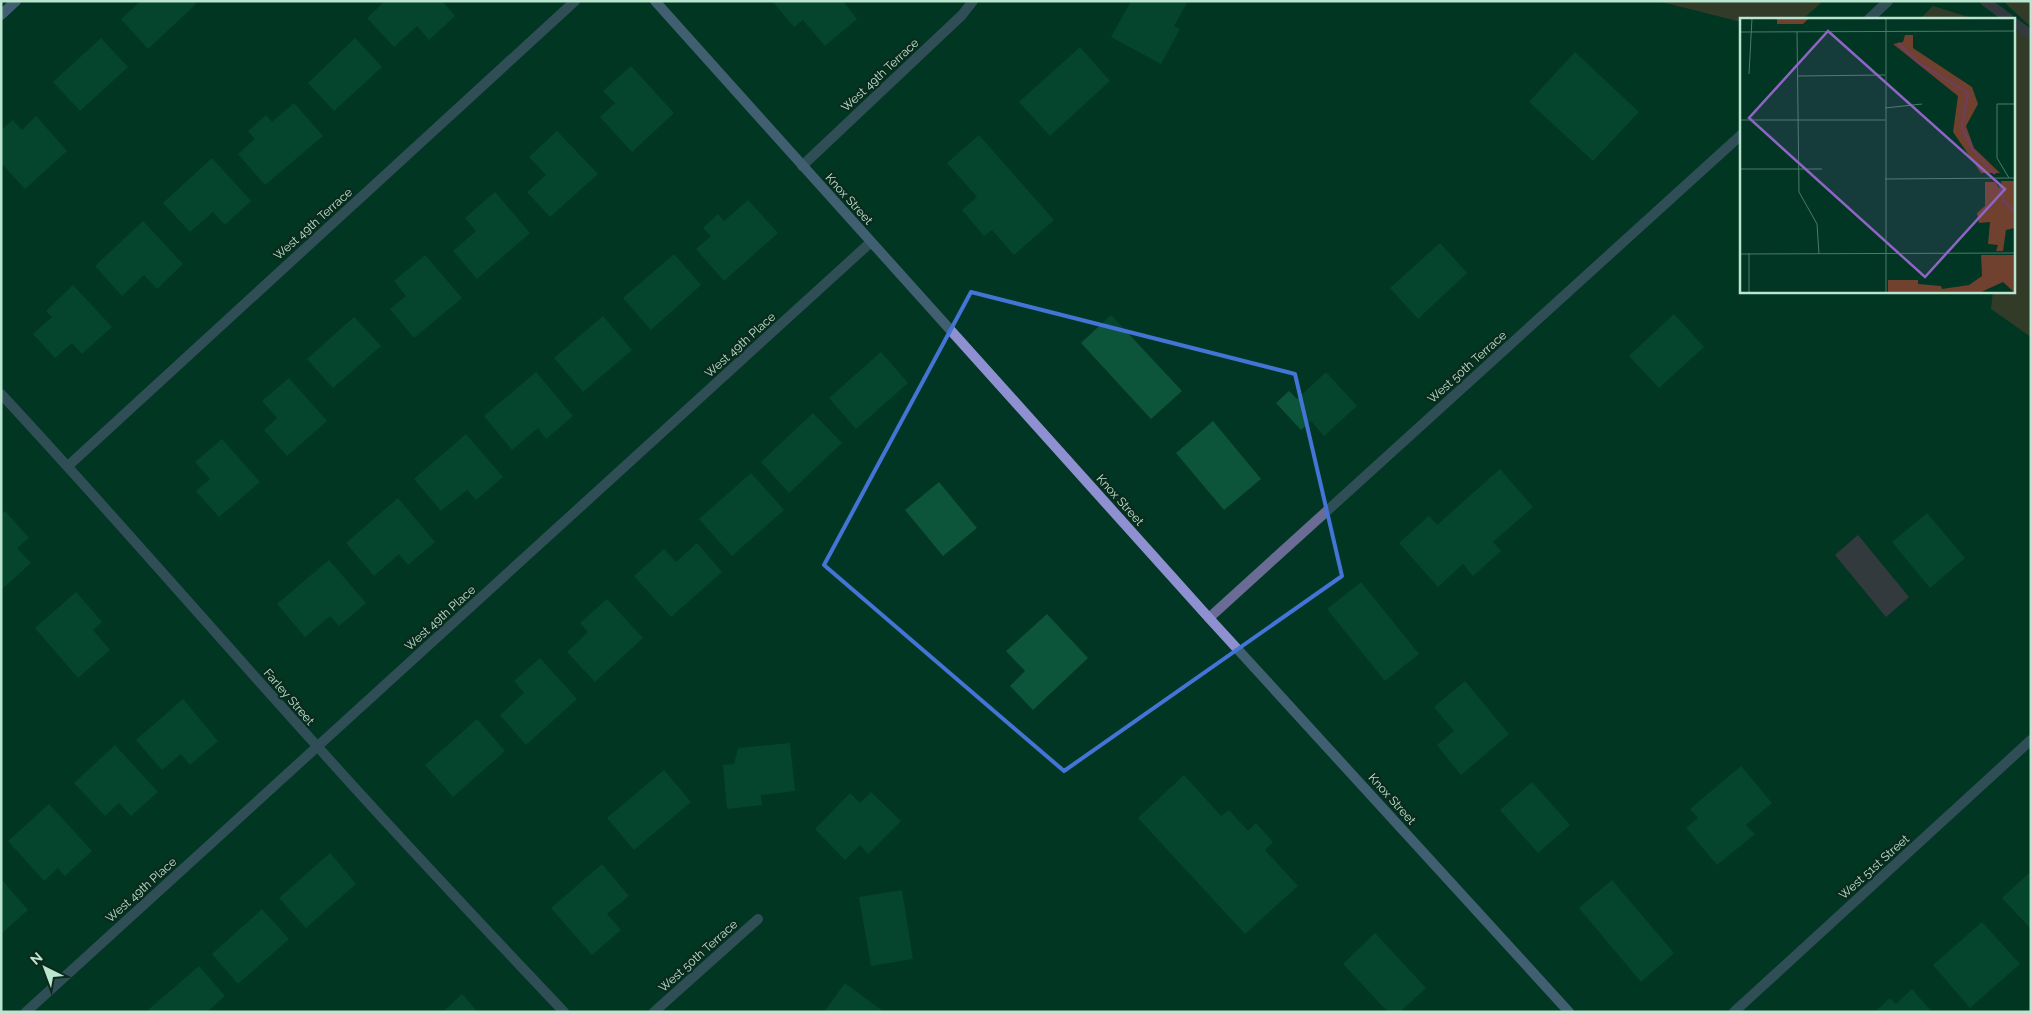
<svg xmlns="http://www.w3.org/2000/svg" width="2032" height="1013" font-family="Raleway,sans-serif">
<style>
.green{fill:#6f412e}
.water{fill:#703e5d}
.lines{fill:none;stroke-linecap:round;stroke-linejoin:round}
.stream{stroke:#703e5d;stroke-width:10}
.building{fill:#0c553b}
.street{stroke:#6b6c95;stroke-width:10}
.secondary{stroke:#8f90d1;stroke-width:10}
.marked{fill:none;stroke:#4474d6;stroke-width:4;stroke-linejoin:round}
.labels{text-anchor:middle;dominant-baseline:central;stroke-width:4.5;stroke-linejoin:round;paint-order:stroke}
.street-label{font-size:12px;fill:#bae5cf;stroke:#0c291d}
.inset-river{fill:none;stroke:#703e5d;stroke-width:2.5}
.inset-road{fill:none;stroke:#4a7c68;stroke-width:1}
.view{fill:#8e64c4;fill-opacity:0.15;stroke:#8e64c4;stroke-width:2.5}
.inset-edge{fill:none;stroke:#bae5cf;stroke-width:2.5}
</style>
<rect width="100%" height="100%" fill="#003623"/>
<g class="green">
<polygon points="1658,1 1823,1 1803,19 1741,19 1741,22"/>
<polygon points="2003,1 2031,1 2031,27"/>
<polygon points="1933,6 1975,19 1920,19"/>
<polygon points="2013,30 2031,36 2031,337 1991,309 1993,291 2013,291"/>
</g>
<polygon class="water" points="1858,535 1909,597 1886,617 1835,555"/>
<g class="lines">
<g class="stream">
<polyline points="1985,1 2009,19"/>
<polyline points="2013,22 2031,35"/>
</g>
</g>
<g class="building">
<polygon points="141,1 194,1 196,4 148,49 121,19"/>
<polygon points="385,1 442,1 455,16 429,40 417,26 394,47 367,18"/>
<polygon points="772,1 843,1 857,19 825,46 803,20 794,27"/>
<polygon points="1131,1 1188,1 1174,26 1180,29 1161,64 1111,37"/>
<polygon points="101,38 128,67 80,111 53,82"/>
<polygon points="355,38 382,67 334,111 308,83"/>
<polygon points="1080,47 1110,81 1050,136 1019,102"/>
<polygon points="1575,52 1639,112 1593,161 1529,102"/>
<polygon points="631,66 674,113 632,152 600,117 615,103 603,91"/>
<polygon points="294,103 323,136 265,185 238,154 255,139 248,131 266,115 272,122"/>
<polygon points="36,116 67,151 25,189 1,163 1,130 13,120 22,130"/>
<polygon points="557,131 598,174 550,217 527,192 546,175 529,157"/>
<polygon points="979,135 1054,220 1014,255 992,230 984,236 962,210 977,197 947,163"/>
<polygon points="212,158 251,201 225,225 213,212 190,232 163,203"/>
<polygon points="495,192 530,233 477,279 453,251 476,231 465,218"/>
<polygon points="748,200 778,233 724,281 696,249 711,236 703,228 718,214 724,221"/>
<polygon points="143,221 183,264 157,289 144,275 122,296 95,266"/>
<polygon points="1440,243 1467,273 1418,319 1390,288"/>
<polygon points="674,254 701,285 651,330 623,298"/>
<polygon points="425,255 462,298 414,338 390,309 406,296 394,281"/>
<polygon points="73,285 112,327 82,354 72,343 55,358 33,334 52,317 46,311"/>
<polygon points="1674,314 1704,347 1659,388 1629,356"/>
<polygon points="1111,315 1182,391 1151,419 1081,343"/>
<polygon points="603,316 632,350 583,392 554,358"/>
<polygon points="354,317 381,346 333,388 307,359"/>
<polygon points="881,352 908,383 856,429 829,398"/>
<polygon points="536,372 573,416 546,439 538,428 512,450 484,416"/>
<polygon points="1326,372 1357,406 1324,436 1311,421 1301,430 1276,403 1289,391 1297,399"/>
<polygon points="289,378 327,421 287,456 264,430 277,418 262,401"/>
<polygon points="813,413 842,443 789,493 761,462"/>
<polygon points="1213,421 1261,479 1224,510 1176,453"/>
<polygon points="466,434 503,477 476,500 467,490 441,511 414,479"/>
<polygon points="222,439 260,482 219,517 196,491 210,479 195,462"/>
<polygon points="1500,469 1533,507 1493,542 1501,551 1473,576 1463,564 1438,587 1399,543 1429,516 1437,525"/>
<polygon points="751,473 784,510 732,556 699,519"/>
<polygon points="939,482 977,528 943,556 905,510"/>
<polygon points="398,498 435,542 408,565 399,554 374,576 346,543"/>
<polygon points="5,511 29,538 17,548 31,563 1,590 1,515"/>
<polygon points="1927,513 1965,558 1930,588 1892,542"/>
<polygon points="697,543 722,572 671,617 634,576 664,549 676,562"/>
<polygon points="329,560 366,603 339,626 330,616 305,637 277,604"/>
<polygon points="1361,582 1419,654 1385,681 1327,609"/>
<polygon points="76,592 102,622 93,630 110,650 78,678 35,628"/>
<polygon points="607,599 643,638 595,682 567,652 588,632 580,623"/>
<polygon points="1047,614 1088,658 1033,710 1010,686 1025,671 1006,651"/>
<polygon points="540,658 577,699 526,745 500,715 524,693 514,681"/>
<polygon points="1465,681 1509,734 1461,775 1437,745 1454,731 1434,707"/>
<polygon points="183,699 218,741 190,765 181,754 162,770 136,740"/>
<polygon points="477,719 505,751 453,797 425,765"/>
<polygon points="790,743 795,791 761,795 762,805 727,809 723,765 734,764 738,748"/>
<polygon points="115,745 158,792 131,816 119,803 105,816 74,783"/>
<polygon points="1741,766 1772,803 1746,825 1755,834 1717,865 1686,828 1698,818 1690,809"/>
<polygon points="664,770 691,802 634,850 607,818"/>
<polygon points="1184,775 1221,816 1229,810 1248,831 1256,823 1273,842 1265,850 1298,886 1245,934 1138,818"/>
<polygon points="1532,782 1570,825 1538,853 1500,810"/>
<polygon points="871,792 901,821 868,854 860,845 845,860 815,829 850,793 860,803"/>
<polygon points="49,804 92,851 65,876 58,868 44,881 8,841"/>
<polygon points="330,853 356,884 306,928 279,898"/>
<polygon points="602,864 629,896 607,914 621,930 592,955 551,908"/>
<polygon points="2029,873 2031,875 2031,929 2002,898"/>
<polygon points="1,879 28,910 1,934"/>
<polygon points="1612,880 1674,953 1641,982 1579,908"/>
<polygon points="902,890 913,959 871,966 859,897"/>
<polygon points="262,909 289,939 238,984 212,954"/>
<polygon points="1982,922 2020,964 1970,1008 1933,965"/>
<polygon points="1375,933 1426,988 1400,1012 1388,1012 1343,964"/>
<polygon points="199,966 225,996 207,1012 150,1012 148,1010"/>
<polygon points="845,983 884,1012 824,1012"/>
<polygon points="1912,989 1932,1012 1875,1012 1890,998 1896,1004"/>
<polygon points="462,994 478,1012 443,1012"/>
</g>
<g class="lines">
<g class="street">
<polyline points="1869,19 1888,1"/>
<polyline points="802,166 962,15 973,1"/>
<path d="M1,394C109,510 212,630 318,747C398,837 481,924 564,1012"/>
<polyline points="68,466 575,1"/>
<polyline points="1209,618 1741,135"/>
<polyline points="26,1012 871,242"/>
<polyline points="654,1012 758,919"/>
<polyline points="1734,1012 2031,740"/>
</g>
<g class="secondary">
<polyline points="655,1 1209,618 1569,1012"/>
<polyline points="1,15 16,1"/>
</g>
</g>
<path d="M0 0H2032V1013H0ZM971,292L1295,374L1342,576L1064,771L824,565Z" fill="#003623" fill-opacity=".55" fill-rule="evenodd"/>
<path class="marked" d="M971,292L1295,374L1342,576L1064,771L824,565Z"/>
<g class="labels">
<g class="street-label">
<text transform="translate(880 75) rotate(-43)">West 49th Terrace</text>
<text transform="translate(849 199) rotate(48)">Knox Street</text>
<text transform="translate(313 224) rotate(-42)">West 49th Terrace</text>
<text transform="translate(740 345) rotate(-42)">West 49th Place</text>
<text transform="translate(1467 367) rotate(-42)">West 50th Terrace</text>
<text transform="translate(1120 500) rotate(48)">Knox Street</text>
<text transform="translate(440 618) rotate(-42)">West 49th Place</text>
<text transform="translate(289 697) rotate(49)">Farley Street</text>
<text transform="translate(1392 799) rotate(48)">Knox Street</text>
<text transform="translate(1874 867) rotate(-42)">West 51st Street</text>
<text transform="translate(141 890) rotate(-42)">West 49th Place</text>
<text transform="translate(698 956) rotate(-42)">West 50th Terrace</text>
</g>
</g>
<g transform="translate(1740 18)">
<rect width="275" height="275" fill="#003623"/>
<path d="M37,0H69L63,6H37ZM165,17H173V30L232,69L238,86L226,108L234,130L260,155H241L213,114L218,78L153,26L163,24ZM261,163H275V210L266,212L263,233H256L258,227L248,226L250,204L239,205L237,195L245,188V164H255L262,174ZM241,237H274L275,275L263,264L239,275H148V262H178V266L201,268L202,271L229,267L242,258Z" fill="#6f412e"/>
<path class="inset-river" d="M158,25L179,45L228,75L222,108L232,131L255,156M260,166L263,182L275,195"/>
<path class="inset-road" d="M0,14L275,13M57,14L59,174L77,206L79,236M9,56L12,0M58,58L145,57M145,90L182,86M0,102H145M0,151H82M269,160L257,140V86H275M145,161L275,160M0,236L275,235M9,275V235M146,275V0"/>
<path class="view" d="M88,13L265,171L185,259L9,100Z"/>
<rect width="275" height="275" class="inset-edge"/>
</g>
<rect width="2032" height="1013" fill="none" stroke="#bae5cf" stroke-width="5"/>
<g transform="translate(45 968) rotate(318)" stroke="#0c291d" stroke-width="4" paint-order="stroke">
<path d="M0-4L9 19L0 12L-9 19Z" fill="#bae5cf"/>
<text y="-8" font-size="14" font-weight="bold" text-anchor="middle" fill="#bae5cf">N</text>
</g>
</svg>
